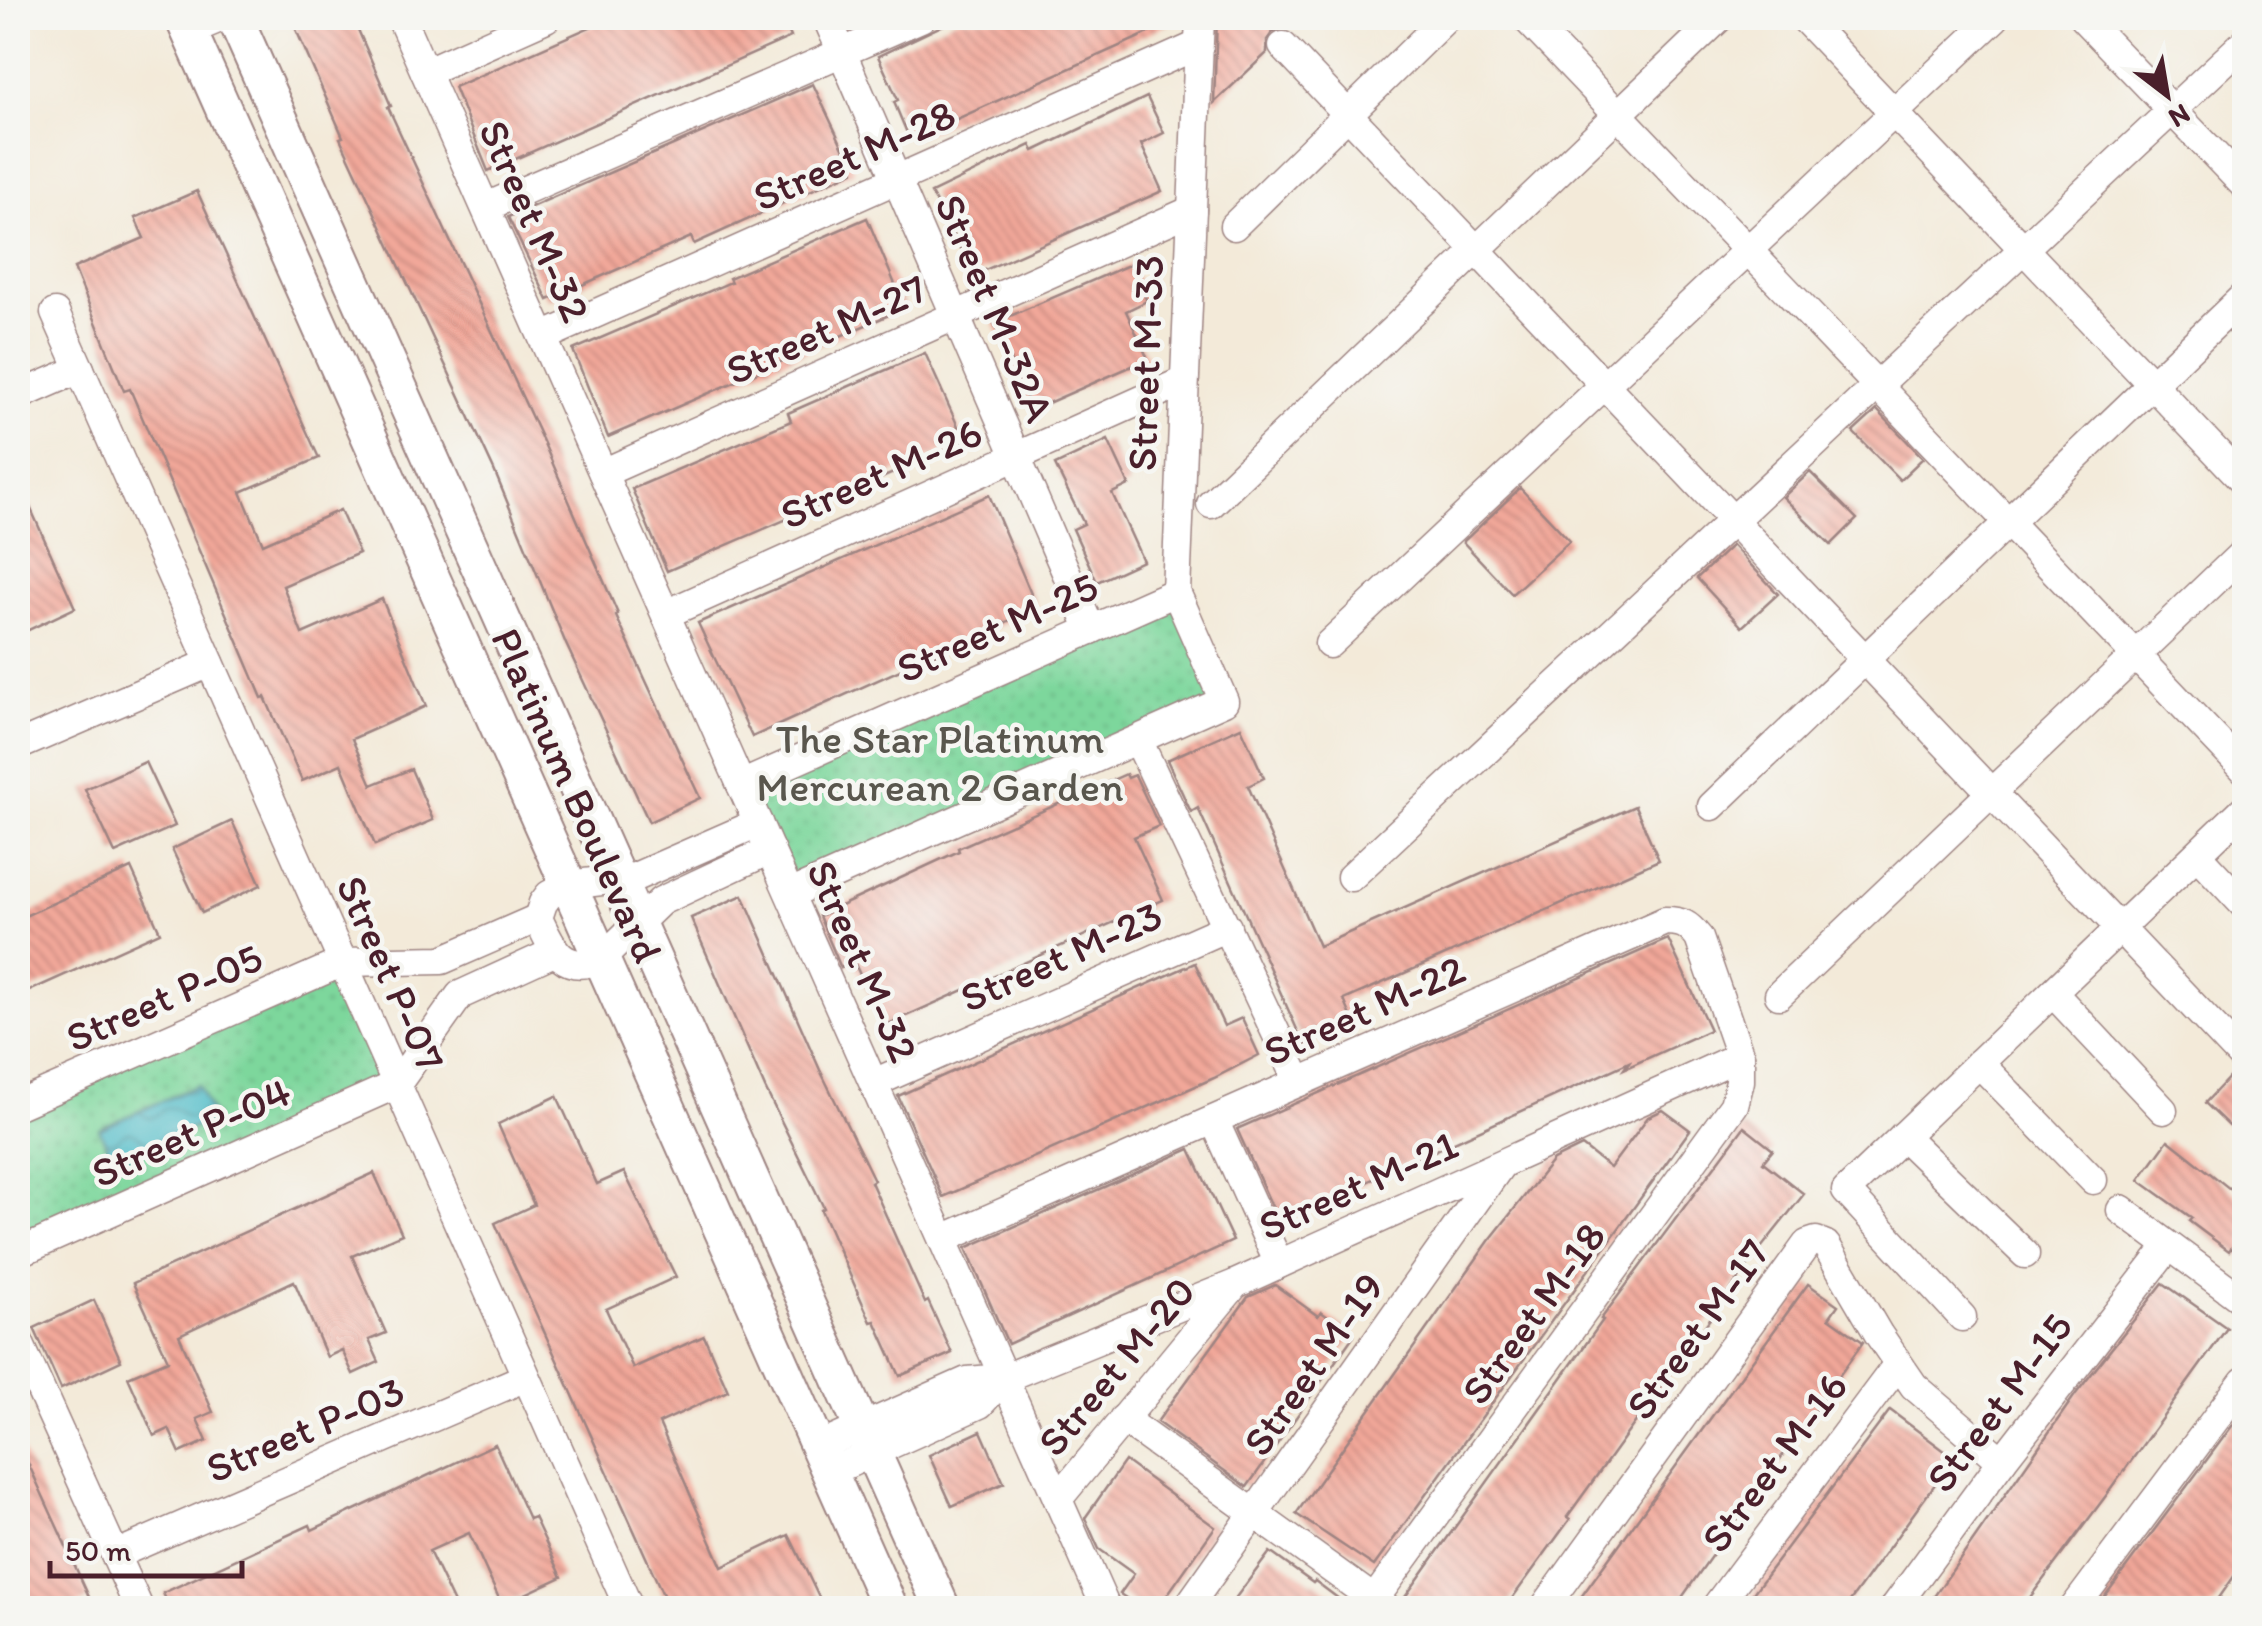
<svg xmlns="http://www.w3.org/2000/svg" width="2262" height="1626" font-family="Itim,sans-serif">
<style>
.park{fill:url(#park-dots);stroke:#647b64;stroke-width:2.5}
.water{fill:url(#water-waves);stroke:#4c6e7a;stroke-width:2.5}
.building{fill:url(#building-back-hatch)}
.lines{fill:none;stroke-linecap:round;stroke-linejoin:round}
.minor-casing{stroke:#9e8482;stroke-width:31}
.tertiary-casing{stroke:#9e8482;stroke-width:39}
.minor{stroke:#fff;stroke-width:28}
.tertiary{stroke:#fff;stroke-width:35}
.labels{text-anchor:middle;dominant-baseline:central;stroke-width:9;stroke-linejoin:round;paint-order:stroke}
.street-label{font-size:42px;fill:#4a1f2b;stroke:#f6f6f2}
.park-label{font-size:42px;fill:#59564d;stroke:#f6f6f2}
</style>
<defs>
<pattern id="park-dots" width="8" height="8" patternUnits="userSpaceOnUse" patternTransform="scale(2.5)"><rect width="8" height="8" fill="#7dd79c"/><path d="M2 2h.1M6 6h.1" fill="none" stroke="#6eb887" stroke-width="1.8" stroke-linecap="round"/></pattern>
<pattern id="water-waves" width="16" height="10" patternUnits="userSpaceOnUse" patternTransform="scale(2.5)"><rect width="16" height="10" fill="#4fbcc8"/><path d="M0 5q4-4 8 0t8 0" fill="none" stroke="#4498a3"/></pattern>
<pattern id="building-back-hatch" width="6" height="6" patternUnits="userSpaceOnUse" patternTransform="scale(2.5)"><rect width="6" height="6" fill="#f2a89a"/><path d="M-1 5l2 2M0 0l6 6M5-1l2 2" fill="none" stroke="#c6887e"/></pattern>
</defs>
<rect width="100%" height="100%" fill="#f6f6f2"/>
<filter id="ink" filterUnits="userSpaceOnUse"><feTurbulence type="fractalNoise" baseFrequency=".01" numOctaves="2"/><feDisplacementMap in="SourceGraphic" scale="20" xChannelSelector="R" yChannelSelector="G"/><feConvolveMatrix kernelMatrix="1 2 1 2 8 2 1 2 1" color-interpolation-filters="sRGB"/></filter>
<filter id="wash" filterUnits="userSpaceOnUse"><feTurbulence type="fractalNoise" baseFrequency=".0048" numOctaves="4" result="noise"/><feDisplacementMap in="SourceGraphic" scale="40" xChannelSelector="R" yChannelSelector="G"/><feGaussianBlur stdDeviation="2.25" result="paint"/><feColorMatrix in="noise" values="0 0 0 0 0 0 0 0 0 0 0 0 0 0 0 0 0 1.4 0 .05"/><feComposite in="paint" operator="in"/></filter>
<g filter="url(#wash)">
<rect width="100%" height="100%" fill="#f3ead9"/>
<g class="park">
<polygon points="1176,592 1224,701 790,894 741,785"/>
<polygon points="343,962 397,1084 18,1253 18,1105"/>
</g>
<polygon class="water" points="198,1085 214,1119 115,1164 99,1129"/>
<g id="blocks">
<g class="building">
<polygon points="291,18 353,18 391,106 388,107 546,448 618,614 616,616 700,798 649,822 566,644 494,470 340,138 343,137"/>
<polygon points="594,18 782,18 791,37 488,171 454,87 597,24"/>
<polygon points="958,18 1182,18 910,140 894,102 898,100 878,56"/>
<polygon points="1217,18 1281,21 1280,29 1272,33 1267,40 1267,53 1214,103"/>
<polygon points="813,84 854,171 694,244 691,237 548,300 508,217"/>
<polygon points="1147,97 1164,133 1141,144 1162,191 974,275 931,193 1031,145 1034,151"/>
<polygon points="197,191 319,458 241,492 263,544 340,510 359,553 283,586 302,634 382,599 426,706 352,739 372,785 411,769 433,820 375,845 341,764 302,781 265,697 262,698 130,389 124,391 74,268 144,238 135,218"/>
<polygon points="867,218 905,308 608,437 573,350 731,282 729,278"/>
<polygon points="1131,264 1147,301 1126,311 1148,359 1032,410 994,323"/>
<polygon points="925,353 965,442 667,571 632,489 791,421 788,413"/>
<polygon points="1877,410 1923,458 1900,480 1853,432"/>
<polygon points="1108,440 1129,485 1112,493 1143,561 1097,582 1073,529 1084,524 1055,465"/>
<polygon points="1810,472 1857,519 1831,545 1783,497"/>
<polygon points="18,480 75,608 18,635"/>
<polygon points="1520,488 1570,541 1512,594 1463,542"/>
<polygon points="989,495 1037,608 752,737 698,623"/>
<polygon points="1732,545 1778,594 1742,627 1697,578"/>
<polygon points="1241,727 1264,778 1248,786 1319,946 1635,806 1659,860 1344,1000 1354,1023 1304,1045 1198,808 1191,812 1167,760"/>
<polygon points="145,762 175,826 115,853 85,789"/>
<polygon points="1126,774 1128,778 1135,775 1159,826 1134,837 1163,900 884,1026 854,962 841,968 819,916 959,851 958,848"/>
<polygon points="232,821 261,885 202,913 172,849"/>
<polygon points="131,868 160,932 18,996 18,919"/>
<polygon points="743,895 820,1070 874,1180 871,1182 925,1303 928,1301 952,1353 900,1376 875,1321 871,1322 821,1210 824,1208 765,1088 691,918"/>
<polygon points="1668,939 1710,1030 1624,1069 1629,1062 1279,1222 1237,1129"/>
<polygon points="1195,963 1224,1026 1242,1018 1259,1055 1214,1078 943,1197 898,1096"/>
<polygon points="2234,1072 2244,1074 2244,1110 2229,1126 2205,1103"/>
<polygon points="557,1096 597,1184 624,1172 676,1277 606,1309 633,1368 704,1336 728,1391 659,1423 722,1567 789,1535 824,1608 669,1608 495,1223 534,1205 498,1124"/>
<polygon points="1663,1110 1690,1130 1374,1566 1296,1514 1489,1241 1553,1160 1582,1146 1610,1168 1648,1117"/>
<polygon points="1744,1127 1773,1150 1763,1162 1804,1194 1761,1248 1567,1517 1570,1519 1505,1608 1415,1608 1403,1600 1603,1320 1601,1319"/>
<polygon points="2168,1140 2244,1200 2244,1258 2231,1248 2229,1251 2189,1221 2192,1218 2139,1180"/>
<polygon points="1190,1149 1233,1241 1008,1344 966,1248"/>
<polygon points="374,1173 402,1234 352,1256 386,1333 369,1340 379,1362 353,1374 342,1350 327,1357 294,1281 179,1335 213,1412 197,1419 207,1441 180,1453 169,1429 154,1436 128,1377 168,1360 133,1283"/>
<polygon points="2163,1283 2227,1328 2108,1493 2022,1608 1926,1608 2075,1395"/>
<polygon points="1808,1284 1838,1305 1829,1318 1863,1342 1683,1596 1672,1608 1573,1608"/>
<polygon points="1275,1285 1318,1316 1321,1312 1354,1335 1247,1487 1157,1422 1248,1297"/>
<polygon points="94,1300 121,1361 61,1389 34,1328"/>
<polygon points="1890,1410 1954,1458 1845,1608 1742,1608"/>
<polygon points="2244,1410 2244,1562 2212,1608 2096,1608"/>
<polygon points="981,1431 1004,1483 952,1506 929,1455"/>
<polygon points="18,1441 90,1599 68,1608 18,1608"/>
<polygon points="495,1444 529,1519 534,1517 562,1577 502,1605 469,1533 429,1551 456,1608 170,1608 163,1593 310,1525 312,1530"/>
<polygon points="1125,1461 1215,1527 1158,1608 1141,1608 1120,1594 1134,1574 1099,1549 1085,1518"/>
<polygon points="1270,1552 1313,1583 1315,1581 1351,1608 1228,1608"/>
</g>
</g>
</g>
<g filter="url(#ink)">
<use href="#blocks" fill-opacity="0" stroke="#9e8482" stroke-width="2.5"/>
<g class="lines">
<defs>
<g id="minor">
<polyline points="401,18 1106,1608"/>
<polyline points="827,18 1091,630"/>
<polyline points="1526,18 2244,769"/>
<polyline points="1804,18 2244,481"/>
<polyline points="2083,18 2244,185"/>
<polyline points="189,31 220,18"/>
<polyline points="1283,46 2242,1057"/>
<polyline points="425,72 546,18"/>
<polyline points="486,207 921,18"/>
<polyline points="1234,226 1446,18"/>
<polyline points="55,313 629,1608"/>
<polyline points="543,337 1198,45"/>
<polyline points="18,396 80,369"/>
<polyline points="603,473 1192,210"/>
<polyline points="1211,504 1719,18"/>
<polyline points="666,614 1184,381"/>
<polyline points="1329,644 1995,18"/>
<polyline points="1138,740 1299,1082"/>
<polyline points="18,746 210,663"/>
<polyline points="741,785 1176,592"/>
<polyline points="1712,806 2244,296"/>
<path d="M758,823L635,877L568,885L549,895L543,903L538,918C552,948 562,975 601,959L661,901L770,850"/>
<polyline points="2197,855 2244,905"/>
<polyline points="1351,877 2244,43"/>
<polyline points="790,894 1224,701 1176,592 1200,18"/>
<polyline points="2053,993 2163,1110"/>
<polyline points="1779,995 2244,552"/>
<polyline points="1979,1063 2093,1180"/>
<polyline points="874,1083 1227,927"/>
<polyline points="18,1105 343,962 442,960 538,918"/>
<polyline points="1214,1120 1279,1264"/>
<polyline points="1903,1136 2025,1254"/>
<polyline points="2121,1210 2244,1301"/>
<path d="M943,1239L1665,921C1682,921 1688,924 1699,938L1740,1056V1081L1734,1105L1368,1608"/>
<polyline points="18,1253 397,1084 460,995 554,952"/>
<polyline points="1962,1317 1846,1191 2244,809"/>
<polyline points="18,1340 139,1608"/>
<polyline points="1123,1419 1386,1608"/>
<polyline points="818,1447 967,1381 1004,1378 1235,1284 1740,1056"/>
<polyline points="830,1472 980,1404 1004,1378"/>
<polyline points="1058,1499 1232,1288"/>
<polyline points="115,1555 526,1377"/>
<polyline points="1187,1608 1501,1165"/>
<polyline points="1544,1608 1807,1244 1816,1241 1826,1245 1879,1335 1914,1386 2002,1461"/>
<polyline points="1715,1608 1898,1364"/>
<polyline points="1894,1608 2002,1461 2169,1246"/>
<polyline points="2074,1608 2244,1381"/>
</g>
<g id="tertiary">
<polyline points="183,18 890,1608"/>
<polyline points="235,18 942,1608"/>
</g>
</defs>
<use href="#minor" class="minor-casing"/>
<use href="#tertiary" class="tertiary-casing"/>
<use href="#minor" class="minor"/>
<use href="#tertiary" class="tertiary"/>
</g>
</g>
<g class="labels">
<g class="street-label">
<text transform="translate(854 155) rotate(-24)">Street M-28</text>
<text transform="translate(535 221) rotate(66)">Street M-32</text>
<text transform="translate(995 308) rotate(67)">Street M-32A</text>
<text transform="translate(826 329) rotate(-24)">Street M-27</text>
<text transform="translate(1145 363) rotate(-88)">Street M-33</text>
<text transform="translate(881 473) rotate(-24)">Street M-26</text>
<text transform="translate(997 627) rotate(-24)">Street M-25</text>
<text transform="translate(577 795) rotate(66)">Platinum Boulevard</text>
<text transform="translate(1061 956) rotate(-24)">Street M-23</text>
<text transform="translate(863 961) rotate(66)">Street M-32</text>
<text transform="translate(391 973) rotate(66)">Street P-07</text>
<text transform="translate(164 997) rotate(-24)">Street P-05</text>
<text transform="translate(1364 1010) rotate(-24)">Street M-22</text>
<text transform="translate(191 1132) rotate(-24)">Street P-04</text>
<text transform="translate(1358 1185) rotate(-24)">Street M-21</text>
<text transform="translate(1533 1313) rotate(-54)">Street M-18</text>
<text transform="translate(1697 1329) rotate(-54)">Street M-17</text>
<text transform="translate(1313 1364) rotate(-55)">Street M-19</text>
<text transform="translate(1116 1366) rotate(-50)">Street M-20</text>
<text transform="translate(1999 1402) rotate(-53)">Street M-15</text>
<text transform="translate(305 1429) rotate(-23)">Street P-03</text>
<text transform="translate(1774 1462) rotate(-53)">Street M-16</text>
</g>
<g class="park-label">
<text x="940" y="738">The Star Platinum<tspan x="940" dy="48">Mercurean 2 Garden</tspan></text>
</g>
</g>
<rect width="2262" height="1626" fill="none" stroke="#f6f6f2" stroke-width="60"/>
<g transform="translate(2167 95) rotate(149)" stroke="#f6f6f2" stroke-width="8" paint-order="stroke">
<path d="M0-8L18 38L0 25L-18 38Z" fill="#4a1f2b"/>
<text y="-15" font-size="28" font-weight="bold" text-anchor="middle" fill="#4a1f2b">N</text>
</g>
<path d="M50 1561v15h192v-15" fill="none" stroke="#4a1f2b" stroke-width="5"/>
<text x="65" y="1561" font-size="30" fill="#4a1f2b" stroke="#f6f6f2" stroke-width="8" paint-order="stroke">50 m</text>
</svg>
